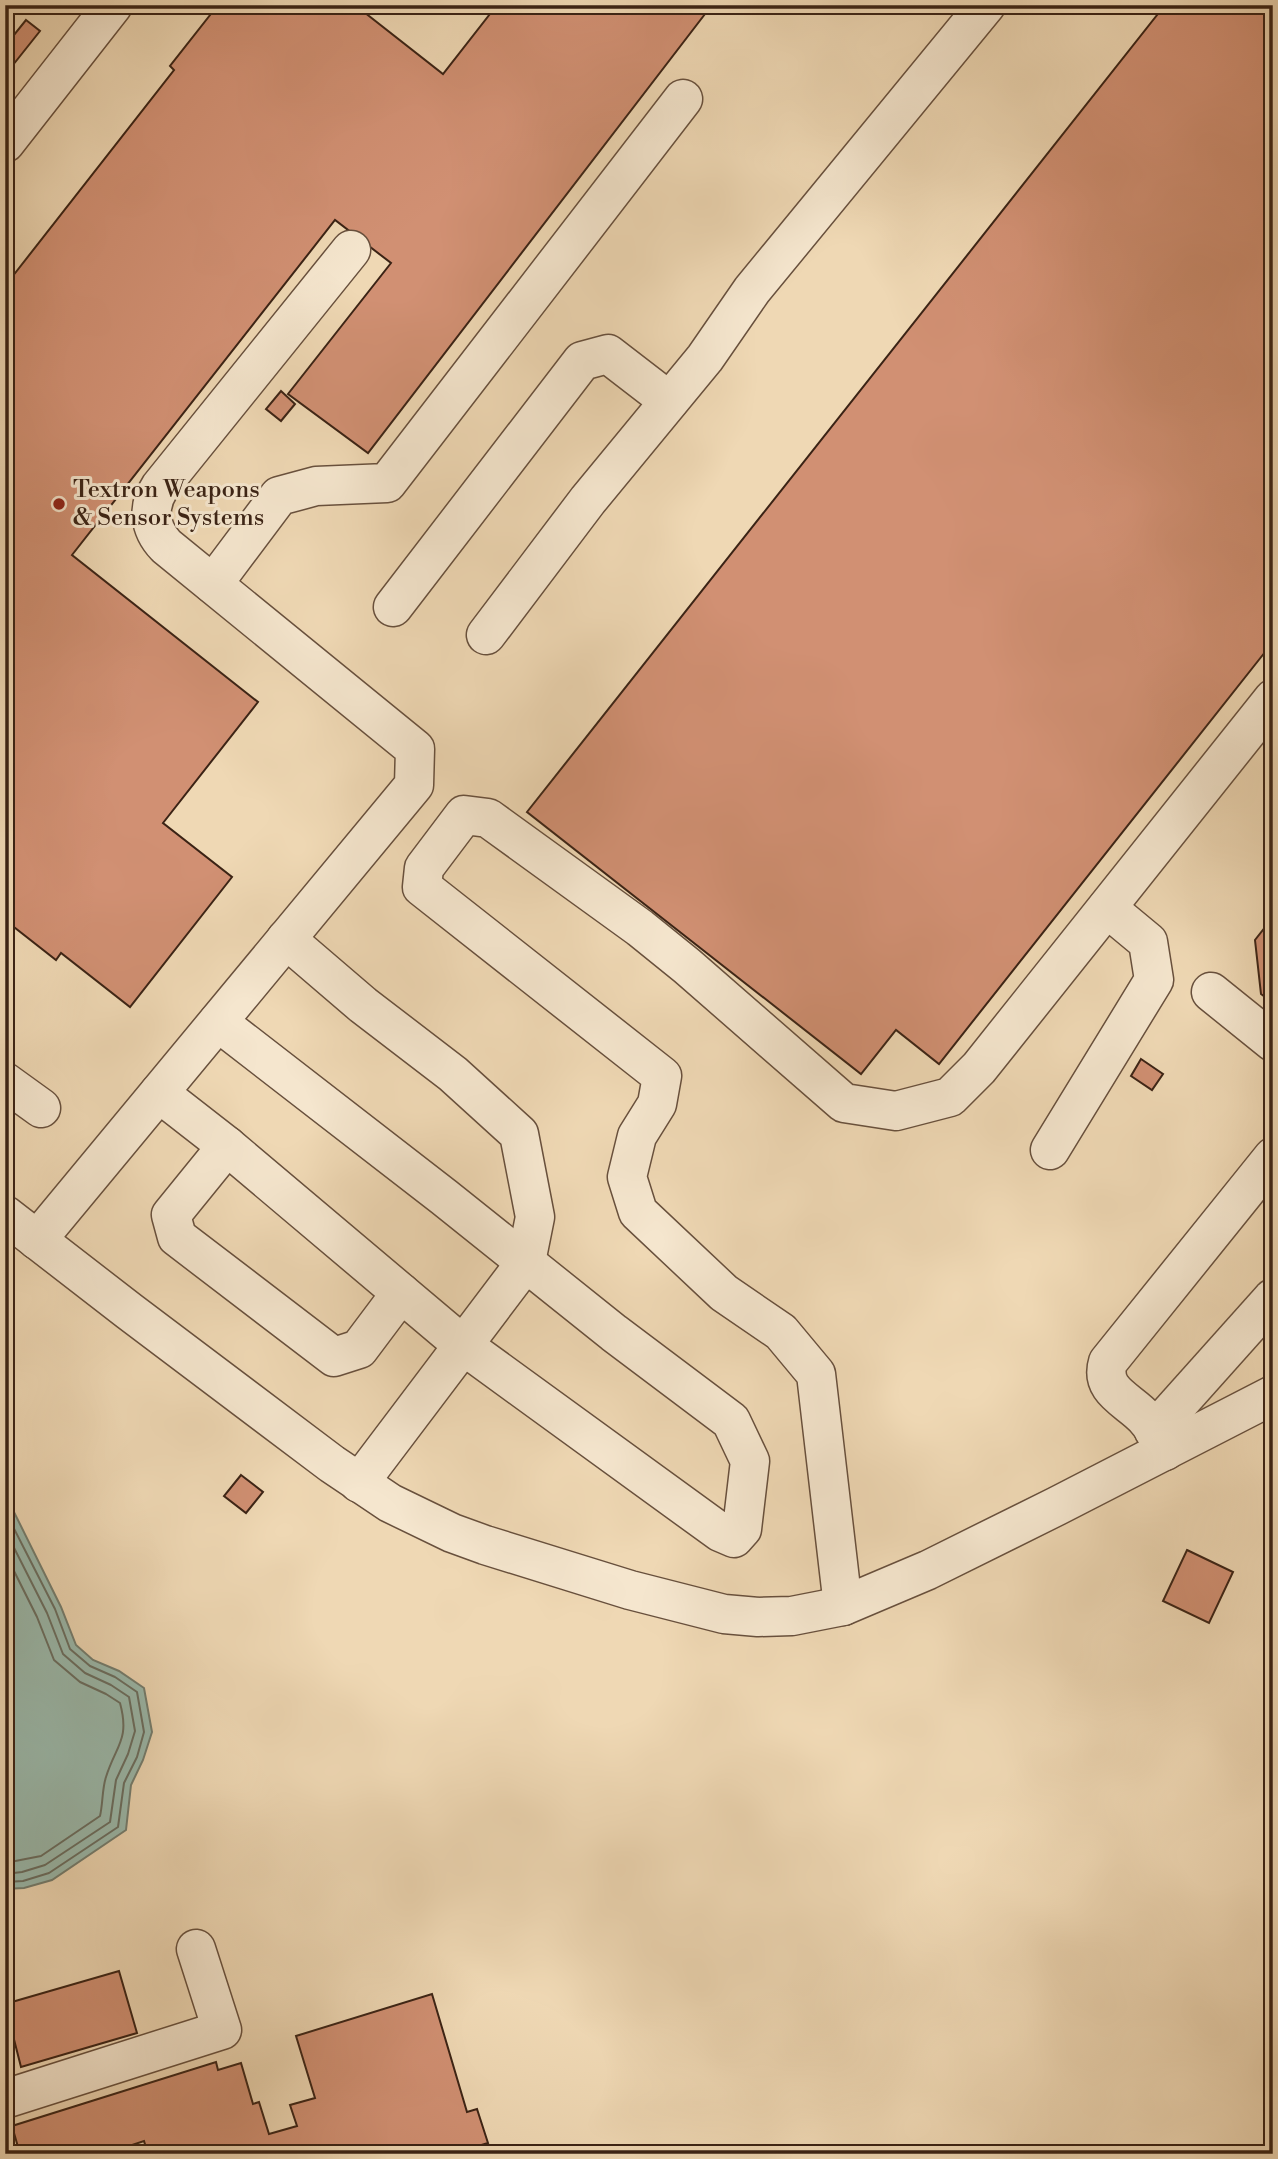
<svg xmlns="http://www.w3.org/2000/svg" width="1278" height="2159" font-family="'Libre Bodoni',serif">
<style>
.water{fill:#9abaad;stroke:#747e70;stroke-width:2}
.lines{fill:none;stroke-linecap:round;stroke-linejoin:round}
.shore{stroke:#6a6e61;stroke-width:2}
.building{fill:#d19073;stroke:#3b2315;stroke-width:2}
.minor-casing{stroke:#68503d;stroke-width:41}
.minor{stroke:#f5e6ce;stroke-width:38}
.poi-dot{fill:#8f2418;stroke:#f5e6ce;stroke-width:2.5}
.labels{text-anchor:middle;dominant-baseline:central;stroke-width:6;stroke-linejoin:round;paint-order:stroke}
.poi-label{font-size:24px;fill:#3b2315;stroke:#f5e6ce;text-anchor:start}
</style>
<rect width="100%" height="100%" fill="#efd8b4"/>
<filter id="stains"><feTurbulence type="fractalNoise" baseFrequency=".00286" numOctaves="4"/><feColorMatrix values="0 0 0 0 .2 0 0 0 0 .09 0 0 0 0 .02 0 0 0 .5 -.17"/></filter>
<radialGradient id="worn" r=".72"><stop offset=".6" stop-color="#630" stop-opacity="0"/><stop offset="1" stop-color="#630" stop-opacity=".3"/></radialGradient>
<polygon class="water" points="5,1500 12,1508 61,1607 76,1645 93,1660 119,1671 144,1688 152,1732 143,1760 131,1785 126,1830 52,1880 24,1888 5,1889"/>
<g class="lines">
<g class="shore">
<polyline points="5,1511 55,1609 70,1649 90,1666 115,1677 137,1692 144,1732 137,1757 124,1783 118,1827 49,1873 23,1881 5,1882"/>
<polyline points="5,1530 47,1613 63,1654 85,1673 111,1685 129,1697 135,1731 128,1754 116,1780 110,1822 45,1865 22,1872 5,1874"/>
<path d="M5,1553L37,1617L54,1660L80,1682L106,1694L120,1703C130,1740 116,1745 106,1777C102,1789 103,1803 100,1816L41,1856L5,1863"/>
</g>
</g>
<g class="building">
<polygon points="218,5 355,5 443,74 497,5 693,5 705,14 368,453 288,394 391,263 335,220 72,555 258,702 163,823 232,877 130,1007 61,953 56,960 5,920 5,286 174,70 170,66"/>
<polygon points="1165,5 1273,5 1273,642 939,1064 896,1030 861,1074 527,812"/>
<polygon points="26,20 40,31 5,75 5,46"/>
<polygon points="281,391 295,404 281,421 266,409"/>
<polygon points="1273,917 1273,1003 1261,994 1255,940"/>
<polygon points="1141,1059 1163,1074 1152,1090 1131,1076"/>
<polygon points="241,1475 263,1492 246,1513 224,1496"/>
<polygon points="1187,1550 1233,1572 1209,1623 1163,1601"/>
<polygon points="119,1971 137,2033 21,2067 5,2004"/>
<polygon points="432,1994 467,2112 477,2109 488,2143 452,2154 305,2154 303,2147 282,2154 148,2154 144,2141 105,2154 20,2154 12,2126 216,2062 218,2070 241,2063 253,2104 259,2102 269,2134 297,2126 290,2105 315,2098 296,2036"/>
</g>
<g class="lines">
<defs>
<g id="minor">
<polyline points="5,143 113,5"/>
<polyline points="213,584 279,496 316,486 387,483 683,99"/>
<polyline points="393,607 582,361 608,354 669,401"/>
<polyline points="486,635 588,500 705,358 752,290 986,5"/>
<polyline points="286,939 363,1005 453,1074 519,1134 535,1217 526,1262 359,1483"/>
<polyline points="1211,992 1273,1042"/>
<polyline points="5,1082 41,1108"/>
<polyline points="159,1093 227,1146 464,1346 720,1532 734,1538 742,1529 750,1461 731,1421 614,1333 444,1197 218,1022"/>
<polyline points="227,1146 171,1215 177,1237 334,1357 359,1349 401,1293"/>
<polyline points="1050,1150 1154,980 1148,942 1107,908"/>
<polyline points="5,1215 129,1311 332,1464 390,1503 452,1533 485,1545 630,1590 724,1614 758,1617 792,1616 843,1606 928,1570 1057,1506 1273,1395"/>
<path d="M37,1240L414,785L415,749L166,546C149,528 147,507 160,487L351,250"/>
<polyline points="1154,1431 1273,1298"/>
<path d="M1165,1451C1159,1439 1154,1427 1145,1418C1129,1400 1099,1391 1108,1362L1273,1157"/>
<polyline points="843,1606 816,1374 781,1332 724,1293 638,1212 627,1177 637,1136 657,1104 662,1076 422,887 424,868 464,815 488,818 640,928 687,966 844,1103 896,1111 950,1097 979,1068 1273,699"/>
<polyline points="5,2099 222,2030 196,1949"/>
</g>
</defs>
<use href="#minor" class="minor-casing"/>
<use href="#minor" class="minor"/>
</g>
<circle class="poi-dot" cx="59" cy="504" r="7"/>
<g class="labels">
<g class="poi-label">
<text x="73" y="490">Textron Weapons<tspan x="73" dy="28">&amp; Sensor Systems</tspan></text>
</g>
</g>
<rect width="1278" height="2159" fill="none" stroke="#efd8b4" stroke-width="28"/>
<rect x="7" y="7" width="1264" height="2145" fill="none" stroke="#3b2315" stroke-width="3.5"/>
<rect x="14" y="14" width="1250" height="2131" fill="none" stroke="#3b2315" stroke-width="2"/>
<rect width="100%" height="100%" filter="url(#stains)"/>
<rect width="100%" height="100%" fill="url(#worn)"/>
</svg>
